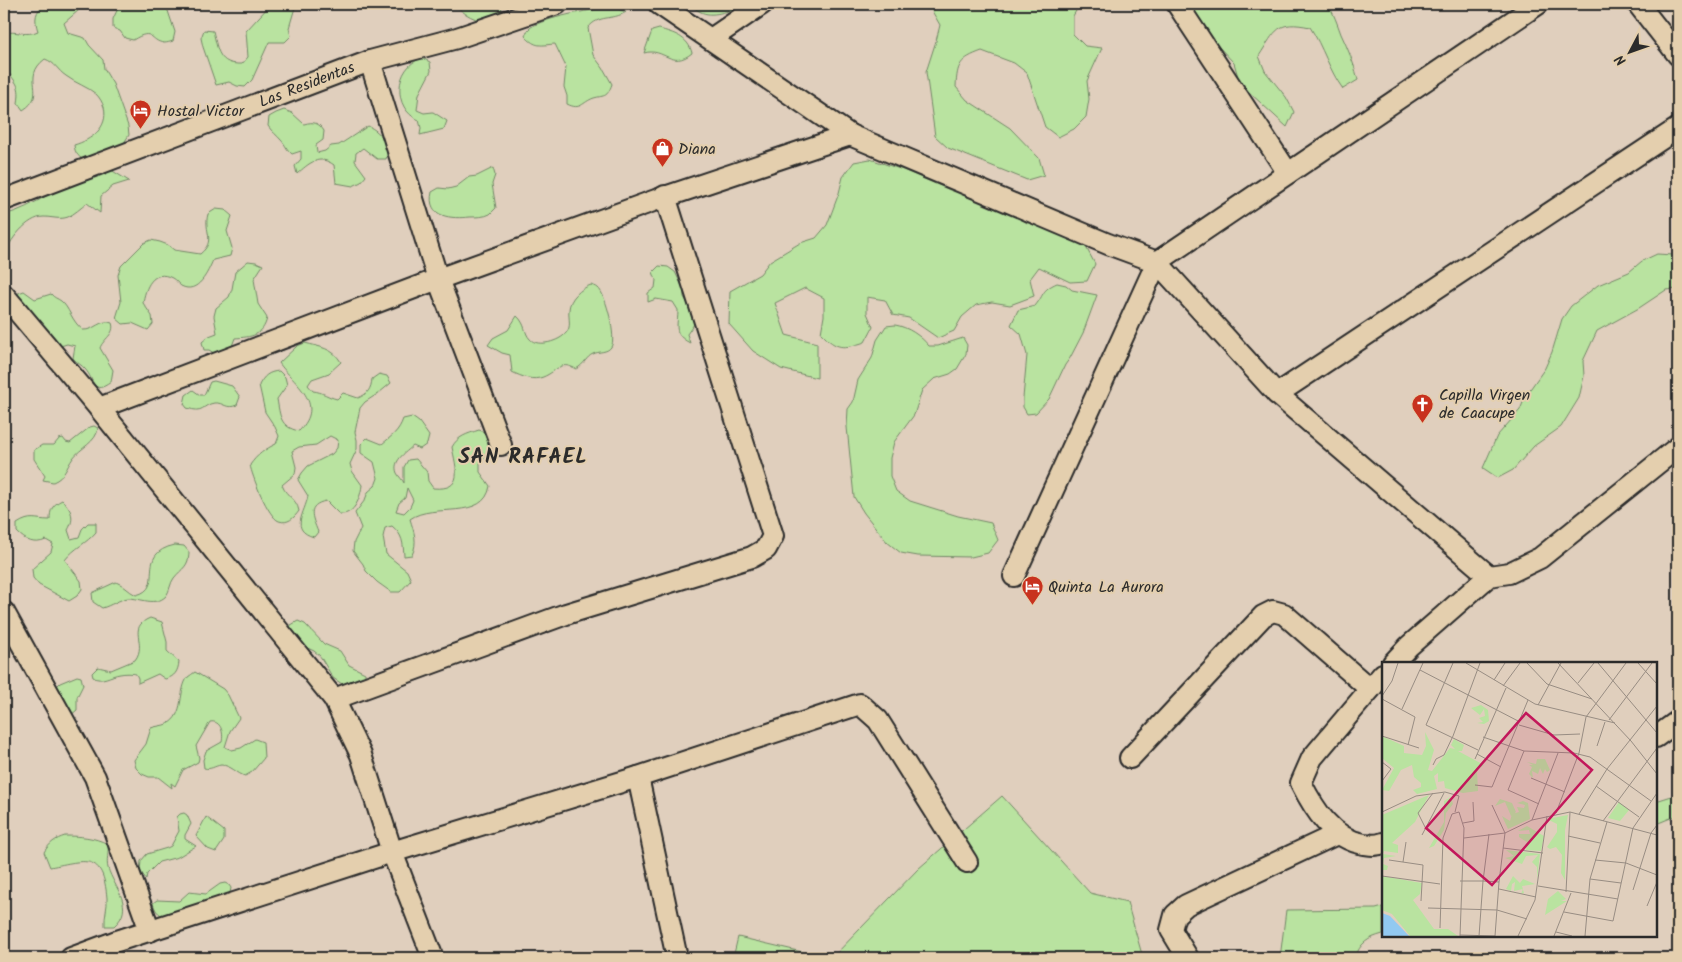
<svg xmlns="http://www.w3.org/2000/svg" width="1682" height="962" font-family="Kalam,sans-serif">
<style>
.green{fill:#b9e3a0;stroke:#728766;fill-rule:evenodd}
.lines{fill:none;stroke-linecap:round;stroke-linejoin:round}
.street-casing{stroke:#2b2b2b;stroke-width:24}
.street{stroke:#e4cfae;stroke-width:20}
.labels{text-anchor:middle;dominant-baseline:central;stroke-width:4;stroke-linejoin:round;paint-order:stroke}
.street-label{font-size:16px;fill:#2b2b2b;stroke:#e4cfae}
.poi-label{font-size:16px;fill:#2b2b2b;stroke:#e4cfae;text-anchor:start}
.district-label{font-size:21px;font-weight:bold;letter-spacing:1px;fill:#2b2b2b;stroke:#e4cfae}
.inset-road{fill:none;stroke:#988d83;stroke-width:1}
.view{fill:#c2185b;fill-opacity:0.15;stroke:#c2185b;stroke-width:2.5}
.inset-edge{fill:none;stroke:#2b2b2b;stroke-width:2.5}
</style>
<rect width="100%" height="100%" fill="#e0cfbd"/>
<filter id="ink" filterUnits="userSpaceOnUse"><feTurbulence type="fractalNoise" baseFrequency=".02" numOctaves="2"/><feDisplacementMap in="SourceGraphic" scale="10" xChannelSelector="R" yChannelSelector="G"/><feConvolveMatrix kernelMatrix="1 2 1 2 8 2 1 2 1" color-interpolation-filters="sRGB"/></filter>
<g filter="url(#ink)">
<g class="green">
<path d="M45,4H86L64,23L68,33L85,38L89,45L103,60L104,69L113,84L128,126L129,135L120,149L88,162C79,158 75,154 74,145C91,140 109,128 104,107C102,102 100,98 96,94C88,87 75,83 66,76C57,70 56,63 45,59C20,78 49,94 23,110L18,103C22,81 12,82 4,64C1,57 4,41 4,33C16,30 26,37 38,31C34,19 35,11 45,4Z"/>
<path d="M120,4H153L167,8L175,32L173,41C170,42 167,43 164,43C149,41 154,27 133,40L125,38L120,31L113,28V19Z"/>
<path d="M271,4H296L289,28L291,36L285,42H269L252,80L245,87L237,86L229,82L216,85L203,47L201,38L204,30L213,31C218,50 218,65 242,64L248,57L246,31Z"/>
<path d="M455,4H502L501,15C498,16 494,20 490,21C479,23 461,13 455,4Z"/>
<path d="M690,4H731L732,10C714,15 704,18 690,4Z"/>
<path d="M928,4H1080L1073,16V34L1085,46L1102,48L1087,81L1089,99L1086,117L1074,129L1058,137L1045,127L1027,73L1014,63L982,51C960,59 957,64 956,87L967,100L1010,128L1039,158L1044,175L1027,180L948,148L935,136L926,72L936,41L940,25Z"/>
<path d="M1189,4H1328C1334,14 1337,23 1341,34C1348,49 1354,63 1358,80L1343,89C1329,70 1323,47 1310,27C1277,20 1276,30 1259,56L1265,71L1286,97L1294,112L1287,127L1250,93L1239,80L1234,63L1217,45Z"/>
<path d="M600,9H618L626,12C612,21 599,14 588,28L593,55L603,68L612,84C607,98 605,95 594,98C582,102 581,111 567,104V96L564,87L566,67L555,44C541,45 536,48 525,36C526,34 527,31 529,29C536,20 587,10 600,9Z"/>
<path d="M659,29C674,33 688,37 692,53C671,70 665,47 644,53L652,31Z"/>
<path d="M422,58L430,62L431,71L419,94L417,110L424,113L433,112L447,121L444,129L420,135L421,128L419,120C392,109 394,67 422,58Z"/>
<path d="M284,110L292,113L304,124C314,121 319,123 324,131L323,140L316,145L317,153L325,151L331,146L339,145L368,126C381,132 391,145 386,159H377L363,148L356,153L355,161L366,176L361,182L353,186L336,183L334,165C319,154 309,163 297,174L295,166L301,159V151L292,154C286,149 286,145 281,140C277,135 272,132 268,126L269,117L276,113Z"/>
<path d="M870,159L903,170L950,190H967L983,195L1027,223L1061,227L1076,237L1087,249L1095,264L1087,281L1070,282L1039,267L1030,279L1034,296L1010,305L992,302L976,305L962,317L954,331L938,338L909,318L893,315L885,300L867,297V313L873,327L865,342C843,349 837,350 821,333L824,316V298L805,288L775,303L786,335L817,343V378L781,369L753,351L729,324L730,291L760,274L770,261L800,243L816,238L827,225L839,193L843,177L854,162Z"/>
<path d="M493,168L495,175L492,184L496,208C494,210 492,212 490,214C485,217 476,217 470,217C452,219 426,218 432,192L439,188L448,189L456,187L469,177L477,176Z"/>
<path d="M111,170L129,181L113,186L101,196L100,213L87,203C81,208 74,214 68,217C60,220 52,217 44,217C27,217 9,241 4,256V215C36,207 60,183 92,174C98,172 105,171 111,170Z"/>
<path d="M216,209L225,210L232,216L227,231L232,248L230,256L213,260C208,272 198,295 181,286C178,284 176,280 172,278C153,268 145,288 143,303L152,316L153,324L148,330L132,323L123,324L116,318L121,302L118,275L121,266L144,243L151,240L160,242L168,245L174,250L200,254C217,240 203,232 208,214Z"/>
<polygon points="1678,252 1678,289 1666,290 1639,308 1597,331 1583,361 1584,376 1579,398 1561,427 1534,446 1513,470 1498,478 1483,468 1497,436 1520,410 1526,395 1545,368 1552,352 1562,319 1571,306 1598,285 1629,272 1642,261 1657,254 1673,255"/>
<path d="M248,261L256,262L263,265L254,279L258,304L267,318C263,336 251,337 235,338L232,346L217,355L209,350H204L202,342L209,336L217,333L214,316L216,308L229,297L232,289L235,272Z"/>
<path d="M659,266L668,267L675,272L683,288L684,297L697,320L687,334L690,343C672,334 678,326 678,310L673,302L656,299L648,302V293L655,288L656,280L653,272Z"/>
<path d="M1057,283L1066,285L1072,290L1097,295L1083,333L1070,358L1065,365L1049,399L1036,413L1027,414L1023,407V398L1027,355L1021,334L1011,325L1018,310L1035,306C1045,294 1041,290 1057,283Z"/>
<path d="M591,285C593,286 596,286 598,288C606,294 617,339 611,347C607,353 599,351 593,354C586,357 585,364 576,369C559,360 558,371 543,377C533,381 522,377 512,372L510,355L502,353L488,345L493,338L508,330L517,316C526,324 524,333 530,339C538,348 560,341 566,333C572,327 568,318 569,310C569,299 581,288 591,285Z"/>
<path d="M24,291L35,299L51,294C54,298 57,298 61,301C69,307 72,322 83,330C94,331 101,318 112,323C116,334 103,339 100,348L113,370L111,382C92,396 95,380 85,369C82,365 77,363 73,358L75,346L67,344L54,348L16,294Z"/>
<path d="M895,325C908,327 921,336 929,346H938L963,338L967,345L966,354L957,369L950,374L934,379L922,390L914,415L894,442L890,458V476L896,491L910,501L958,516L991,523L998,540L988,553L971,557L918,556L901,553L887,542L864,513L854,497L847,427L848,409L853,402L858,380L872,358L877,340L886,326Z"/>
<path d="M305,343C320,347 333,348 341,362L329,373L312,379L308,385L313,391C323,392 328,397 337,399L343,393L358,398C368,394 371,389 372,379L379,374L387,376L391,383L379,393L365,402L360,408L355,432L357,440V449L350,464L352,471L362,485C361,494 357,509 347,513C345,514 342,514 339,514L326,501C306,505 312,517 318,532L314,537C289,530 305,513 308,496L298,480L302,473L308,466L332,454L337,448L338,440L330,436L316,445L299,447L292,451L296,467L295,474L282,485C287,498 296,497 299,511C294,518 288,524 279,521C268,517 252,476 250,465C257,455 265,449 276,444L279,436L275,427L265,412L259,385C264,376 268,372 279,371L285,377L287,385L277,399C280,416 280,427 299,431C327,403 294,384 279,363L297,346Z"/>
<path d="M214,381L232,386L240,397L237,405C226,410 224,402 214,403C202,405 204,414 187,408L184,404L186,395L193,390L200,395H204L210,382Z"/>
<path d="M412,417L419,422L429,436L427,444L420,449L413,446C405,453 392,461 397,473C399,477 403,480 404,483V467L408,460L416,459L427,472L428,481L433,488C465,491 456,468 452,447C458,436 467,434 479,430L487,433L492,450L480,463V472L490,486C484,522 433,502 410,519C414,532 418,542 412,555L404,556C403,543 403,535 392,526L385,528L383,537L386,554L407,571L411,580L400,592H391L377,582L366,571L363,564L353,551L354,542L361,528L355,513L365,500L368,492L375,486L378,478L374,462L361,453V444L367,438L382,444C392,436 399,431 403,419ZM407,488L413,500L410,507L404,513L396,511L399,503L405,498Z"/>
<path d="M94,426L98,428C97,442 80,448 73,458C66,468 65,477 53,482L43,480L45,476L34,459V450L42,445H54L59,439L63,438L66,442L70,443L90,427Z"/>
<path d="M62,500C72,510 75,518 68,530L71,539L79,537L82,529L88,523H96V532C87,543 74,548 65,560L81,581L82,589L77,596L69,601L39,585L33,578L32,569L51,552L53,544L46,540C34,545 26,541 17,532V524C31,515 35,520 50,520C50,510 52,505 62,500Z"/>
<path d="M175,545L184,546L189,552C189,567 182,568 174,578C170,583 170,591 166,596C155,607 141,598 128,598C120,599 110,606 102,608L93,602L92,593L116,582C124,585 128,591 136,595C167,588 133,554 175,545Z"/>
<path d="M150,618L162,622L167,642V651L179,662C178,671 175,677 165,679L158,674L138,683V678L136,674C131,673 125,673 120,674C111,675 101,683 93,677L92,673L98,667L111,670L135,660C148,643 126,628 150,618Z"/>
<polygon points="298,621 305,624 324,644 340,651 349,665 365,673 365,681 348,688 333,678 320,656 314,651 299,644 287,633 291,625"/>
<path d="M195,672L223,689L228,695L239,718L230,731L225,747L232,750L241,748L255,739L263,742L264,758L252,772L245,776C237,774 231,765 221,765C214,766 211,770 204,768L203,760L206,751L222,742C224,733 221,720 210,722L196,746L199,758L198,762L183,770L175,786L171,783L172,788L158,777H149L142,774L136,768L134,760L146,744L151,728C156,726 162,726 167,724C185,716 178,689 188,677C190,675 193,674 195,672Z"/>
<polygon points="77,676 81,677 83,685 77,697 77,710 71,715 58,695 57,686 60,683"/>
<polygon points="1678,794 1678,815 1656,824 1656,801"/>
<polygon points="1002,796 1090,893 1127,902 1143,958 832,958 918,869"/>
<polygon points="184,813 187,815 191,824 185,835 185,839 196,846 178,857 159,862 147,874 146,879 140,871 141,861 147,854 167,848 171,846 179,831 177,817 180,814"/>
<polygon points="206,817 224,831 224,840 216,852 208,849 196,836"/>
<path d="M65,836C80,836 94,837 108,844C109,852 106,861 108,868C114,888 136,907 114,926H105C104,916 108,907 107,898C103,852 86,860 50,867L44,852C50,843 55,839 65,836Z"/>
<path d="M225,883L229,885L231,888L230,893L223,898L162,916C157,912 155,910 153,903L157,900L179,901L189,892L206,894L220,884Z"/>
<path d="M1383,907V934C1368,938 1360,943 1355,958H1280L1286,910L1376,909Z"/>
<polygon points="738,937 828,958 733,958"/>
</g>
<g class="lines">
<defs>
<g id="street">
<polyline points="659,4 850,135 1108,244 1157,262 1277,394 1489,576"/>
<polyline points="1177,4 1288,173"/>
<polyline points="1638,4 1678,55"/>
<polyline points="711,39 762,4"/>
<polyline points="370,61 438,279 501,445"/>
<polyline points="4,200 370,61 457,38 557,4"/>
<polyline points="4,295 99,408 334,699 361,755 392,852 433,958"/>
<polyline points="1277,394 1678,128"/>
<polyline points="99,408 438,279 656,200 850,135"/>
<polyline points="1014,576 1157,262 1538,4"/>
<polyline points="4,612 95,777 150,931"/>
<polyline points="1393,663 1409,646 1489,576 1509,573 1540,558 1678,447"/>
<path d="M1383,674L1312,758L1301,783C1314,809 1332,839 1364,844C1371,845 1376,846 1383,843"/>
<polyline points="334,699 566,614 752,557 766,549 773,536 665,196"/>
<polyline points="1656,737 1678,721"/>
<polyline points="1130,758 1263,616 1273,611 1284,614 1370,689"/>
<polyline points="638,777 677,958"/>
<polyline points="71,958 114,942 392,852 638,777 860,704 878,720 967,862"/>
<polyline points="1188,958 1171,930 1175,915 1186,905 1337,834"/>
</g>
</defs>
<use href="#street" class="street-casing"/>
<use href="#street" class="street"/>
</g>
</g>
<defs>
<symbol id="hotel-pin" viewBox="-11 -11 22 30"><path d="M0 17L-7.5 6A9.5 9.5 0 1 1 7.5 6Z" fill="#c8321e" stroke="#e4cfae"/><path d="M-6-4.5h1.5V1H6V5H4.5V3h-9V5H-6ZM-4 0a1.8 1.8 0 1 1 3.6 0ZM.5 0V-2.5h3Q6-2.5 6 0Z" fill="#fff"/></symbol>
<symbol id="shop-pin" viewBox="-11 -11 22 30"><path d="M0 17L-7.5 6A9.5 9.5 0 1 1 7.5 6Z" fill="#c8321e" stroke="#e4cfae"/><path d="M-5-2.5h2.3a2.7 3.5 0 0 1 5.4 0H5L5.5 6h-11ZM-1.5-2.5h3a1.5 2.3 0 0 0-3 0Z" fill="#fff"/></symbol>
<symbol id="church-pin" viewBox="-11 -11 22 30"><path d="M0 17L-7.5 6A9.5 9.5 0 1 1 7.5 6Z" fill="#c8321e" stroke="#e4cfae"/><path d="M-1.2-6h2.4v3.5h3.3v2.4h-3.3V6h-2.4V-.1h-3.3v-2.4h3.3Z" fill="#fff"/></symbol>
</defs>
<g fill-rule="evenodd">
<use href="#hotel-pin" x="128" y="98" width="25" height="34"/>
<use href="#shop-pin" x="650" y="136" width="25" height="34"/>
<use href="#church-pin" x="1410" y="392" width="25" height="34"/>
<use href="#hotel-pin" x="1020" y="574" width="25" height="34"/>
</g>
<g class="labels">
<g class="street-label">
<text transform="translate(307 85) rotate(-21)">Las Residentas</text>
</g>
<g class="poi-label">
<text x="157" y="111">Hostal Victor</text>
<text x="678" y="149">Diana</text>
<text x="1439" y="395">Capilla Virgen<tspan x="1439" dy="18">de Caacupe</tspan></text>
<text x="1048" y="587">Quinta La Aurora</text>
</g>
<g class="district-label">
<text x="523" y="457">SAN RAFAEL</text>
</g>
</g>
<g transform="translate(1382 662)">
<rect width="275" height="275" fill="#e0cfbd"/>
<path d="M99,43L106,48L107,59L102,62L95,61L101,60L97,56L103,54L102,47L98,53L89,46ZM43,70L52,88L46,108L50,109L68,86L73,87L69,83L72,77L82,83L80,89H76L102,103L95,108L96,129L81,131L63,126L62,119L56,120V111L52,114L55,127L35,132L31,128L39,125V121L32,115L30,103L19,108L7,129L0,128L12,106L0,96V74L22,84V91L40,93L44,84ZM155,97H163L168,108L165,110L163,107L161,112L158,106L156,112L150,109L151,116L147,112L150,105L147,103H151L145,100L154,102ZM47,133L33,160L10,181L16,183V191L2,189L1,192L14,194L2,196L1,202L6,204L5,208H0V153ZM69,135L71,142L64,151L62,168L52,184L47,186L62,160V139ZM118,137L130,141L134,150L129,154L123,140L113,144ZM141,139L146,141L148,157L126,167L120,154L128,159L130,152L137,150L135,145L142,146L143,143L135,141ZM237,140L247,148L238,159L226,156ZM186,153L183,168V218L179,211L180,193L174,185L168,187L165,185L175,170V162L165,157ZM145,164L162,174L159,189L144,188L145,180L137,175V172H148L147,168L136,169ZM124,188L158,192L155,218V205L150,200L156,193L144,194L140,202L123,196L132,194ZM0,214L40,221L38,232L31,238L52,267H66L76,274H28L10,252L0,248ZM131,214L138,221L141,217L153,222L140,224L142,231L139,232L141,227L132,229L133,220L130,222L129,229L124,227ZM176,229L184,237L179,239H185L163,253L166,237Z" fill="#b9e3a0"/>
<path d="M0,251L8,254L27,274H0Z" fill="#92c9f1"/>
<path class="inset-road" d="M71,1L44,63L96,88M84,1L153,42L233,61M145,1L165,22L210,37M176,1L249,79L275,112M216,1L275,71M256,1L275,22M38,8L138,60M112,18L123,1M196,21L212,1M121,24L138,1M0,34L10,19L16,1M0,37L33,55L26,83M156,43L179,1M20,47L41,1M227,58L270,1M137,63L172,73L198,72M0,74L37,86M101,75L142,89L192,91L208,95L269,139M215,84L223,60M142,89L126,128L157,142M95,92L119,105M93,97L124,26M0,100L9,107L0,119M51,103L54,97L62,93L71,74L98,1M149,116L183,130M93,123L110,125L146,38M214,124L257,155M0,150L34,134L63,130L77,134L73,150M174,151L197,91L204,55L244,1M197,152L225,107L275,44M150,158L176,91M221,159L275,86M81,161L92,159L91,140M43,165L36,151L51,131M107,172L101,219L117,220L123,171L110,143M40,173L62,131M186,174L218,181M82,176L123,171L150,158L188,150L275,173M121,186L161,191M7,198L41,203L39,239M213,198L244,201L275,213M21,200L24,180M0,214L58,222M208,217L239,221M78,219H101L97,274M156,224L236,237M117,227L154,235M251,228L269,171L275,163M184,230L188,150M265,244L275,220M46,246L115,248L145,257M182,250L231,259L251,166L275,131M58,266L61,176L70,152L77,150L82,166L78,274M174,270L190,274M78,273L113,274M113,274L117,220M136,274L153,238L165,154M172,274L189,231M203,274L208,217L225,160"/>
<path class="view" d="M144,51L210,108L110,223L44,166Z"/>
<rect width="275" height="275" class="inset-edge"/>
</g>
<rect width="1682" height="962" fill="none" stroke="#e4cfae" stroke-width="20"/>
<rect x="10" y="10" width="1662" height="942" fill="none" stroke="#2b2b2b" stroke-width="2" filter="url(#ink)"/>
<g transform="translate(1630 52) rotate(229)" stroke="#e4cfae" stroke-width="4" paint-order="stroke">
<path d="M0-4L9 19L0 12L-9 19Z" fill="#2b2b2b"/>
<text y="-8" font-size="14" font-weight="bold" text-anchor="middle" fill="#2b2b2b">N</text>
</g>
</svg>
